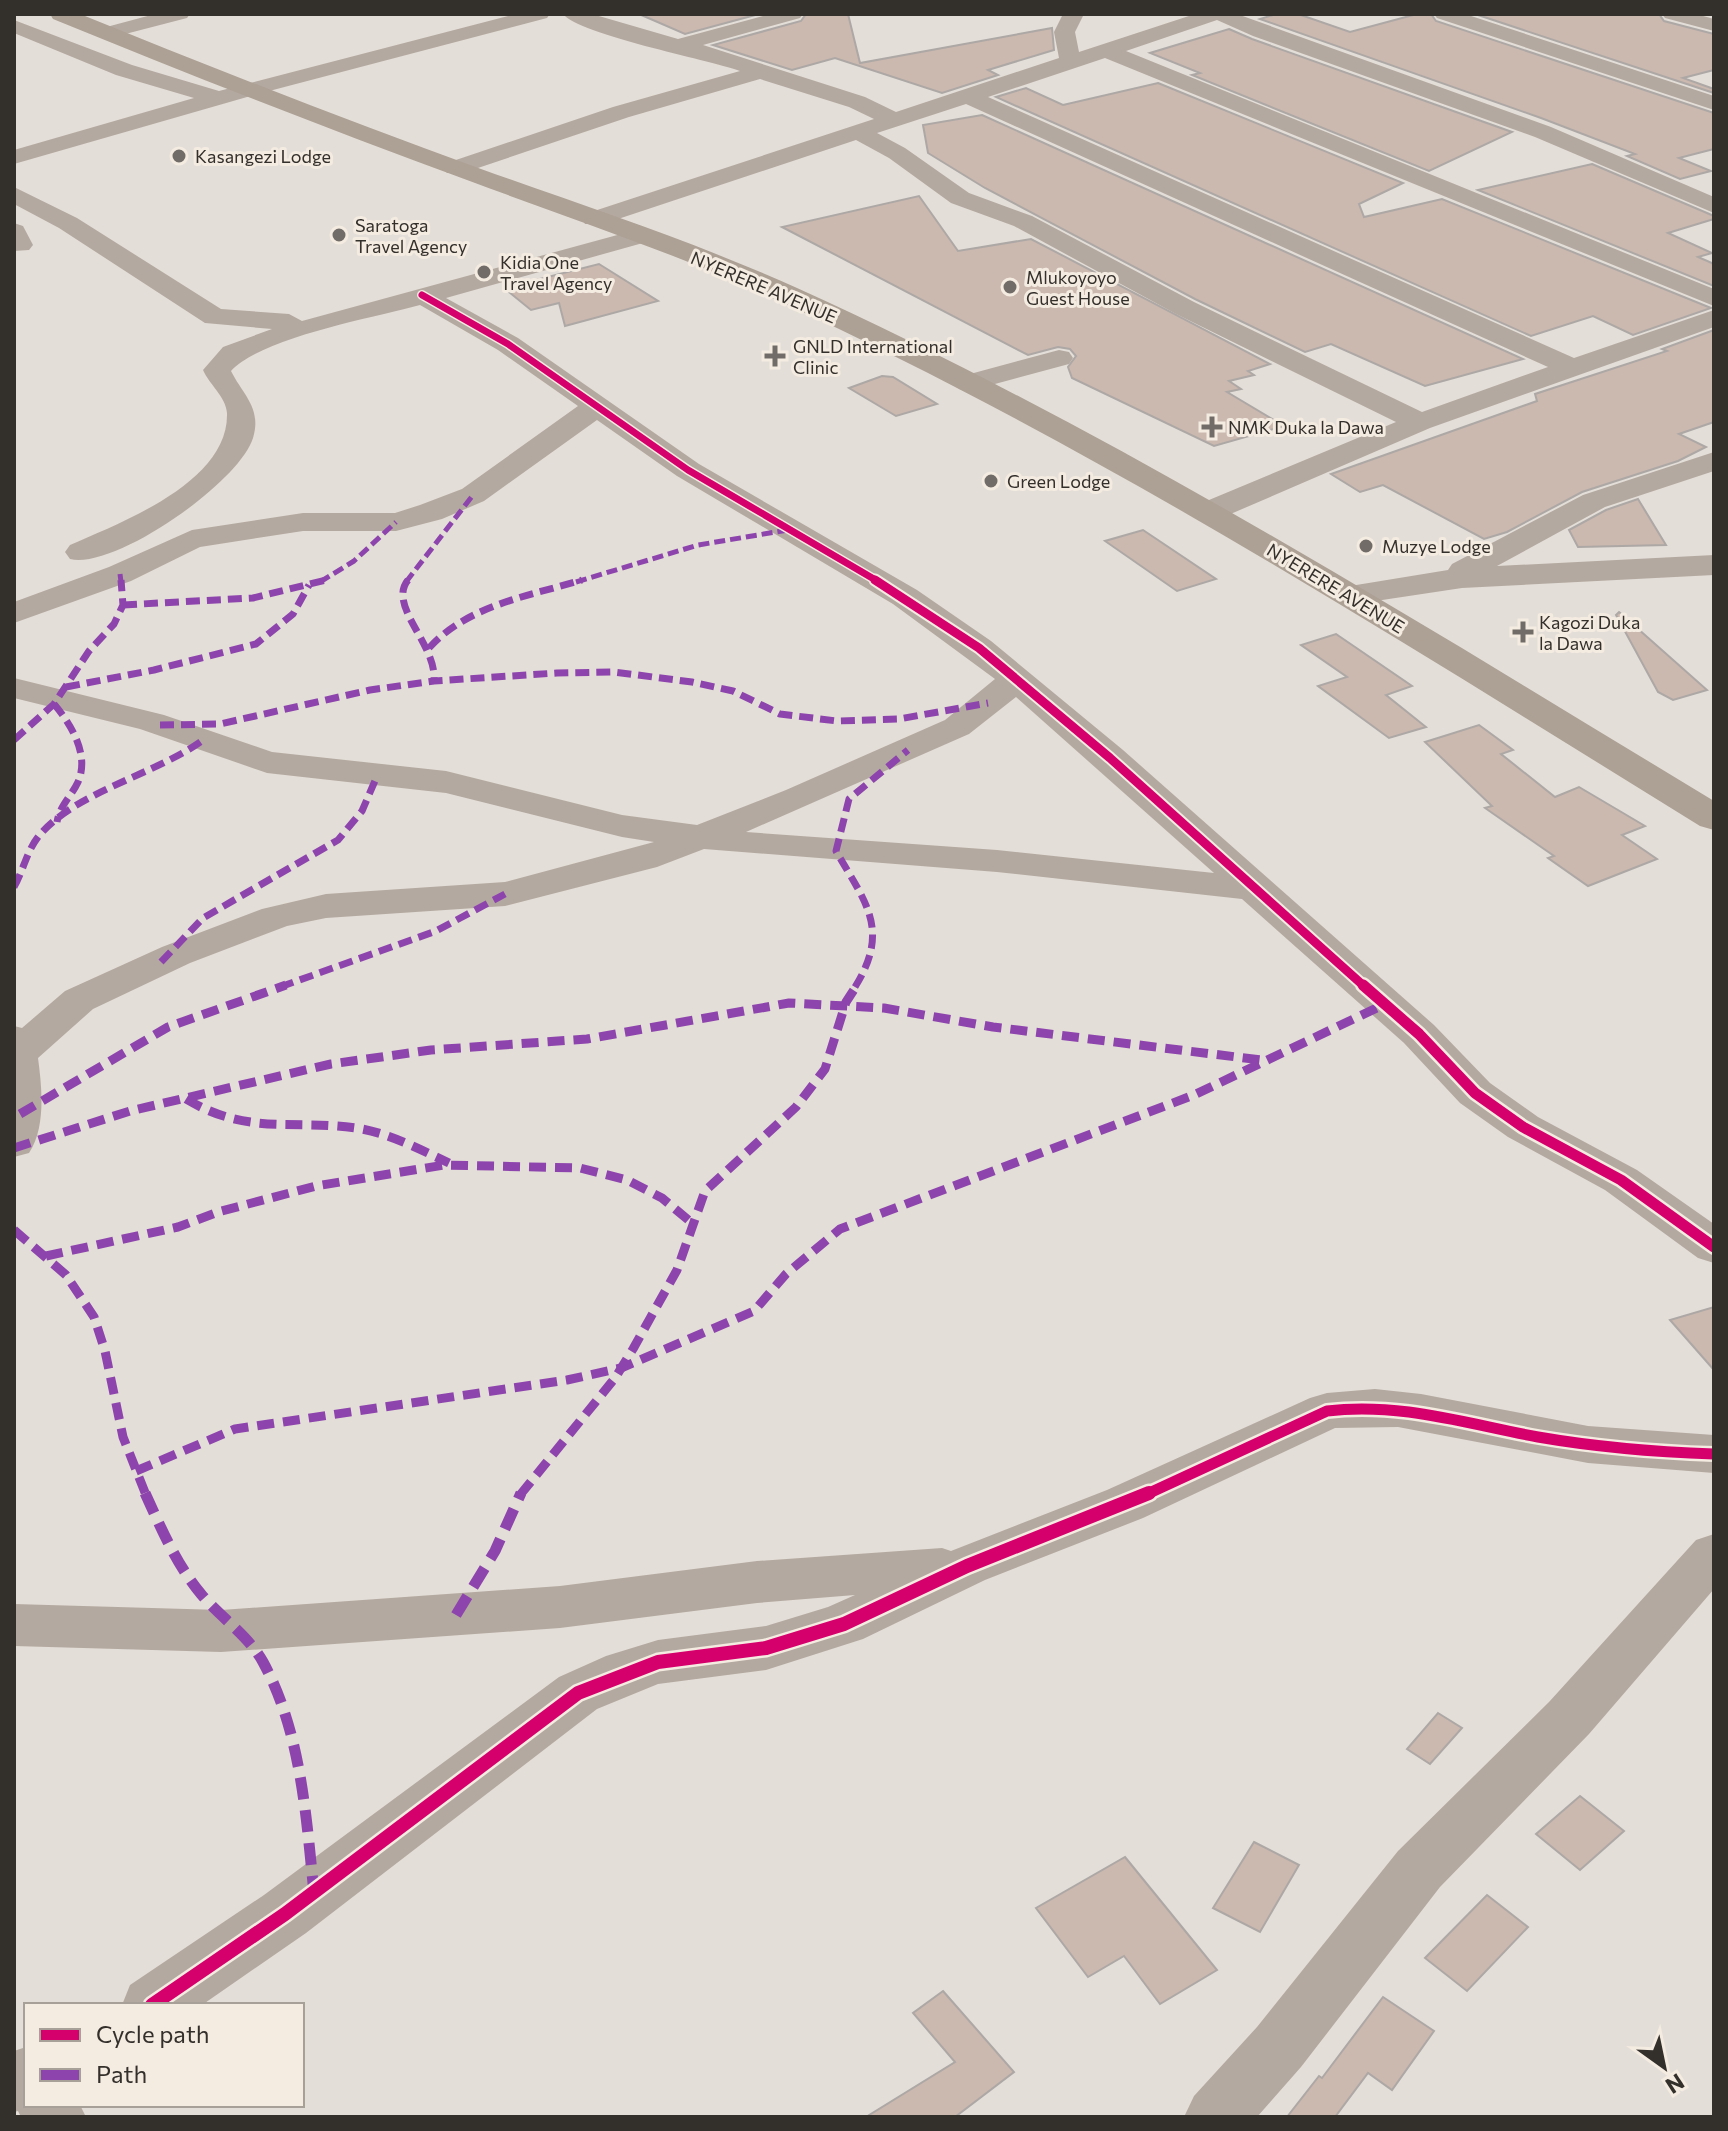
<svg xmlns="http://www.w3.org/2000/svg" width="1728" height="2131" font-family="Commissioner,sans-serif">
<style>
.building{fill:#cbb8af;stroke:#ada8a5;stroke-width:2}
.lines{fill:none;stroke-linecap:round;stroke-linejoin:round}
.minor{fill:#b4a9a0;fill-rule:evenodd}
.major{fill:#ada094;fill-rule:evenodd}
.quiet-far3{stroke:#8e44ad;stroke-width:5;stroke-dasharray:11 5;stroke-linecap:butt}
.quiet-far2{stroke:#8e44ad;stroke-width:7;stroke-dasharray:14 7;stroke-linecap:butt}
.quiet-far1{stroke:#8e44ad;stroke-width:9;stroke-dasharray:17 9;stroke-linecap:butt}
.quiet{stroke:#8e44ad;stroke-width:11;stroke-dasharray:22 11;stroke-linecap:butt}
.cycleway-far3-casing{stroke:#f4ebe1;stroke-width:10}
.cycleway-far2-casing{stroke:#f4ebe1;stroke-width:13}
.cycleway-far1-casing{stroke:#f4ebe1;stroke-width:16}
.cycleway-casing{stroke:#f4ebe1;stroke-width:19}
.cycleway-far3{stroke:#d6006c;stroke-width:7}
.cycleway-far2{stroke:#d6006c;stroke-width:9}
.cycleway-far1{stroke:#d6006c;stroke-width:11}
.cycleway{stroke:#d6006c;stroke-width:14}
.poi-dot{fill:#716c68;stroke:#f4ebe1;stroke-width:3}
.labels{text-anchor:middle;dominant-baseline:central;stroke-width:6;stroke-linejoin:round;paint-order:stroke}
.far-poi-label{font-size:18px;fill:#332f2b;stroke:#f4ebe1;text-anchor:start}
.far-street-label{font-size:18px;fill:#332f2b;stroke:#f4ebe1}
</style>
<rect width="100%" height="100%" fill="#e3ded8"/>
<g class="building">
<polygon points="639,14 759,14 685,34"/>
<polygon points="806,14 848,14 860,63 1052,28 1054,50 988,70 998,75 942,93 835,58 792,70 713,45 801,21"/>
<polygon points="1276,14 1298,14 1350,32 1417,14 1431,14 1436,21 1714,113 1714,149 1679,158 1711,171 1680,179 1627,156 1635,154 1541,118 1260,19"/>
<polygon points="1475,14 1659,14 1664,21 1714,34 1714,70 1683,78 1714,89 1714,93"/>
<polygon points="1229,29 1252,39 1512,132 1429,171 1192,75 1200,73 1150,53"/>
<polygon points="1158,83 1403,183 1359,204 1364,217 1442,199 1711,308 1633,335 1593,316 1531,336 996,97 1026,88 1063,105"/>
<polygon points="982,115 1523,359 1425,386 1331,344 1305,352 1195,299 985,188 928,153 923,125"/>
<polygon points="1592,164 1714,216 1714,219 1668,233 1712,253 1698,257 1714,264 1714,286 1478,190"/>
<polygon points="919,196 958,251 1031,239 1270,364 1248,371 1254,375 1229,381 1241,389 1227,392 1284,426 1214,446 1072,378 1068,367 1076,356 1070,349 1058,347 1028,355 782,227"/>
<polygon points="599,264 658,301 565,326 559,303 531,310 504,288"/>
<polygon points="1714,330 1714,422 1679,434 1706,447 1678,461 1582,492 1507,532 1484,539 1383,485 1360,492 1331,474 1537,401 1535,394 1667,351 1662,349"/>
<polygon points="882,376 893,377 937,404 896,416 849,388"/>
<polygon points="1638,499 1666,545 1578,547 1569,530 1606,510"/>
<polygon points="1143,530 1216,579 1177,591 1105,541"/>
<polygon points="1619,612 1707,690 1673,700 1658,692 1616,615"/>
<polygon points="1336,634 1412,686 1386,695 1426,727 1389,738 1318,686 1347,677 1301,645"/>
<polygon points="1479,725 1513,750 1501,754 1555,797 1579,787 1645,826 1622,835 1657,859 1588,886 1548,858 1554,856 1485,808 1492,806 1425,742"/>
<polygon points="1714,1307 1714,1370 1670,1320"/>
<polygon points="1438,1713 1462,1728 1430,1764 1407,1749"/>
<polygon points="1580,1796 1624,1831 1580,1870 1536,1834"/>
<polygon points="1254,1842 1299,1865 1260,1932 1213,1908"/>
<polygon points="1125,1857 1217,1970 1160,2004 1124,1956 1088,1977 1036,1908"/>
<polygon points="1487,1895 1528,1927 1467,1991 1425,1958"/>
<polygon points="943,1991 1014,2072 955,2117 866,2117 955,2062 913,2013"/>
<polygon points="1383,1997 1434,2031 1392,2090 1368,2073 1335,2117 1287,2117 1319,2076 1322,2078"/>
</g>
<g class="lines">
<g class="minor">
<polygon points="155,14 190,14 187,18 106,39 95,33 99,29"/>
<polygon points="516,14 550,14 547,18 254,95 14,164 14,150 194,98 116,75 14,33 14,20 132,65 219,91"/>
<path d="M563,14H592L678,39L770,14H803L800,18L703,45L865,97L896,112L1059,58L1054,32L1063,14H1084L1075,32L1079,52L1195,14H1237L1551,127L1714,197V213L1535,137L1253,36L1217,20L1126,51L1714,289V306L1105,58L988,97L1574,358L1714,310V327L1430,428L1219,519H1197L1193,512L1197,505L1396,422L1176,314L1014,226L951,203L889,158L856,140L603,224H585L582,219L585,214L874,119L849,107L760,79L629,117L463,173H447L443,168L447,163L613,107L740,71C706,59 580,35 563,14ZM966,104L1548,367L1422,412L1194,302L1032,216L969,193L905,148L877,133Z"/>
<polygon points="1434,14 1465,14 1714,96 1714,110 1437,18"/>
<polygon points="1662,14 1696,14 1714,19 1714,31 1665,18"/>
<path d="M14,187L77,218L221,309L289,314L302,321L632,231H650L654,236L650,241L446,298L518,338L699,464L917,590L991,641L1123,750L1434,1025L1490,1083L1538,1117L1637,1170L1714,1224V1263L1698,1258L1605,1190L1508,1137L1460,1103L1404,1043L1242,899L997,872L704,849L657,867L505,906L326,918L287,926L190,963L93,1009L38,1058C42,1087 46,1128 29,1153L14,1157V1026L22,1028L65,991L162,947L262,909L326,894L505,882L654,842L622,837L446,793L267,773L140,729L14,698V678L164,715L272,752L446,771L622,815L697,825L786,790L945,720L995,679L893,604L677,476L597,420L484,501L442,519L396,531H303L200,547L131,581L14,623V602L109,567L192,530L303,513H395L420,505L462,489L578,406L498,350L420,305C373,318 263,337 231,371C243,395 262,408 253,438C239,483 114,570 70,559L65,552L70,545C122,522 229,482 227,413C226,397 209,384 203,370L223,347L272,329L205,323L59,228L14,204ZM1016,697L1214,873L997,850L746,832L969,734Z"/>
<polygon points="14,223 23,226 33,245 29,250 14,251"/>
<polygon points="1059,350 1069,352 1073,358 1069,364 969,391 959,389 955,383 959,377"/>
<polygon points="1714,452 1714,471 1605,507 1497,566 1714,555 1714,575 1462,588 1349,605 1338,602 1333,595 1338,588 1448,570 1452,564 1583,495"/>
<polygon points="1375,1389 1421,1394 1588,1426 1714,1435 1714,1473 1588,1463 1398,1427 1335,1428 1143,1518 985,1580 863,1639 766,1670 658,1684 597,1709 306,1933 202,2005 122,2005 130,1985 264,1895 559,1677 606,1656 658,1640 766,1626 828,1607 855,1595 757,1603 560,1628 221,1652 14,1646 14,1604 221,1610 560,1586 757,1561 942,1548 951,1551 1107,1490 1310,1398 1327,1393"/>
<polygon points="1714,1534 1714,1589 1589,1734 1440,1887 1301,2067 1257,2117 1184,2117 1194,2096 1257,2027 1398,1851 1549,1702 1696,1540"/>
<polygon points="26,2047 26,2105 80,2105 86,2117 21,2117 18,2111 14,2112 14,2051"/>
</g>
<path class="major" d="M50,14H80C213,68 346,120 481,169C587,207 695,242 797,288C1117,433 1415,620 1714,801V830L1700,826C1399,640 1100,448 777,300C676,253 571,219 467,180C328,129 190,75 53,19Z"/>
<g class="quiet-far3">
<polyline points="120,574 121,582"/>
<polyline points="320,582 354,561 396,522"/>
<polyline points="406,582 473,495"/>
<polyline points="576,582 698,545 788,530"/>
</g>
<g class="quiet-far2">
<path d="M408,580C387,606 437,644 434,681"/>
<polyline points="123,605 253,598 326,580"/>
<path d="M429,648C468,605 529,596 582,580"/>
<polyline points="66,687 154,670 256,644 293,614 309,585"/>
<path d="M54,704C71,724 90,755 78,782C71,797 60,805 57,822"/>
<polyline points="160,725 220,724 370,690 434,681 557,673 614,672 692,682 733,691 780,714 837,721 899,719 988,703"/>
<polyline points="14,740 54,704 89,651 114,624 123,605 121,580"/>
<path d="M14,887C23,871 27,851 38,837C74,792 155,775 203,740"/>
<polyline points="161,962 203,918 338,840 362,811 377,776"/>
<polyline points="280,987 436,931 505,894"/>
<path d="M855,987C891,929 865,902 836,851L849,799L908,750"/>
</g>
<g class="quiet-far1">
<path d="M186,1099C250,1137 295,1118 362,1129C393,1135 421,1150 449,1163"/>
<polyline points="20,1114 168,1027 286,985"/>
<polyline points="14,1148 130,1111 331,1064 431,1050 587,1039 789,1003 884,1008 993,1027 1261,1060"/>
<polyline points="14,1230 66,1275 94,1317 105,1351 123,1437 146,1495"/>
<polyline points="46,1256 178,1227 218,1212 316,1186 444,1165 580,1168 627,1180 662,1198 692,1223"/>
<polyline points="136,1471 235,1429 567,1380 621,1368 754,1311 786,1274 840,1229 1194,1095 1385,1004"/>
<polyline points="520,1495 615,1378 633,1349 677,1270 705,1191 796,1107 825,1069 846,1002 857,985"/>
</g>
<g class="quiet">
<path d="M145,1493C161,1528 176,1564 201,1594C221,1618 248,1635 263,1662C301,1732 306,1815 314,1893"/>
<polyline points="456,1615 495,1551 521,1493"/>
</g>
<defs>
<polyline id="cycleway-far3" points="422,295 508,344 688,470 879,582"/>
<polyline id="cycleway-far2" points="875,580 979,648 1110,758 1365,987"/>
<g id="cycleway-far1">
<polyline points="1363,985 1419,1034 1475,1093 1523,1127 1621,1180 1714,1247"/>
<path d="M1145,1495L1327,1411C1400,1402 1467,1424 1538,1437C1596,1447 1655,1452 1714,1454"/>
</g>
<polyline id="cycleway" points="152,2005 285,1914 578,1693 658,1662 766,1648 844,1624 967,1566 1149,1493"/>
</defs>
<use href="#cycleway-far3" class="cycleway-far3-casing"/>
<use href="#cycleway-far2" class="cycleway-far2-casing"/>
<use href="#cycleway-far1" class="cycleway-far1-casing"/>
<use href="#cycleway" class="cycleway-casing"/>
<use href="#cycleway-far3" class="cycleway-far3"/>
<use href="#cycleway-far2" class="cycleway-far2"/>
<use href="#cycleway-far1" class="cycleway-far1"/>
<use href="#cycleway" class="cycleway"/>
</g>
<g class="poi-dot">
<circle cx="179" cy="156" r="8"/>
<circle cx="339" cy="235" r="8"/>
<circle cx="484" cy="272" r="8"/>
<circle cx="1010" cy="287" r="8"/>
<path d="M771 344h8v8h8v8h-8v8h-8v-8h-8v-8h8z"/>
<path d="M1208 415h8v8h8v8h-8v8h-8v-8h-8v-8h8z"/>
<circle cx="991" cy="481" r="8"/>
<circle cx="1366" cy="546" r="8"/>
<path d="M1519 620h8v8h8v8h-8v8h-8v-8h-8v-8h8z"/>
</g>
<g class="labels">
<g class="far-poi-label">
<text x="195" y="156">Kasangezi Lodge</text>
<text x="355" y="225">Saratoga<tspan x="355" dy="21">Travel Agency</tspan></text>
<text x="500" y="262">Kidia One<tspan x="500" dy="21">Travel Agency</tspan></text>
<text x="1026" y="277">Mlukoyoyo<tspan x="1026" dy="21">Guest House</tspan></text>
<text x="793" y="346">GNLD International<tspan x="793" dy="21">Clinic</tspan></text>
<text x="1228" y="427">NMK Duka la Dawa</text>
<text x="1007" y="481">Green Lodge</text>
<text x="1382" y="546">Muzye Lodge</text>
<text x="1539" y="622">Kagozi Duka<tspan x="1539" dy="21">la Dawa</tspan></text>
</g>
<g class="far-street-label">
<text transform="translate(764 287) rotate(23)">NYERERE AVENUE</text>
<text transform="translate(1336 588) rotate(31)">NYERERE AVENUE</text>
</g>
</g>
<rect width="1728" height="2131" fill="none" stroke="#332f2b" stroke-width="32"/>
<rect x="24" y="2003" width="280" height="104" fill="#f4ebe1" stroke="#a7a098" stroke-width="2"/>
<rect x="40" y="2029" width="40" height="12" fill="#d6006c" stroke="#a7a098" stroke-width="2"/>
<text x="96" y="2043" font-size="24" fill="#332f2b">Cycle path</text>
<rect x="40" y="2069" width="40" height="12" fill="#8e44ad" stroke="#a7a098" stroke-width="2"/>
<text x="96" y="2083" font-size="24" fill="#332f2b">Path</text>
<g transform="translate(1664 2067) rotate(147)" stroke="#f4ebe1" stroke-width="6" paint-order="stroke">
<path d="M0-6L14 30L0 20L-14 30Z" fill="#332f2b"/>
<text y="-12" font-size="22" font-weight="bold" text-anchor="middle" fill="#332f2b">N</text>
</g>
</svg>
